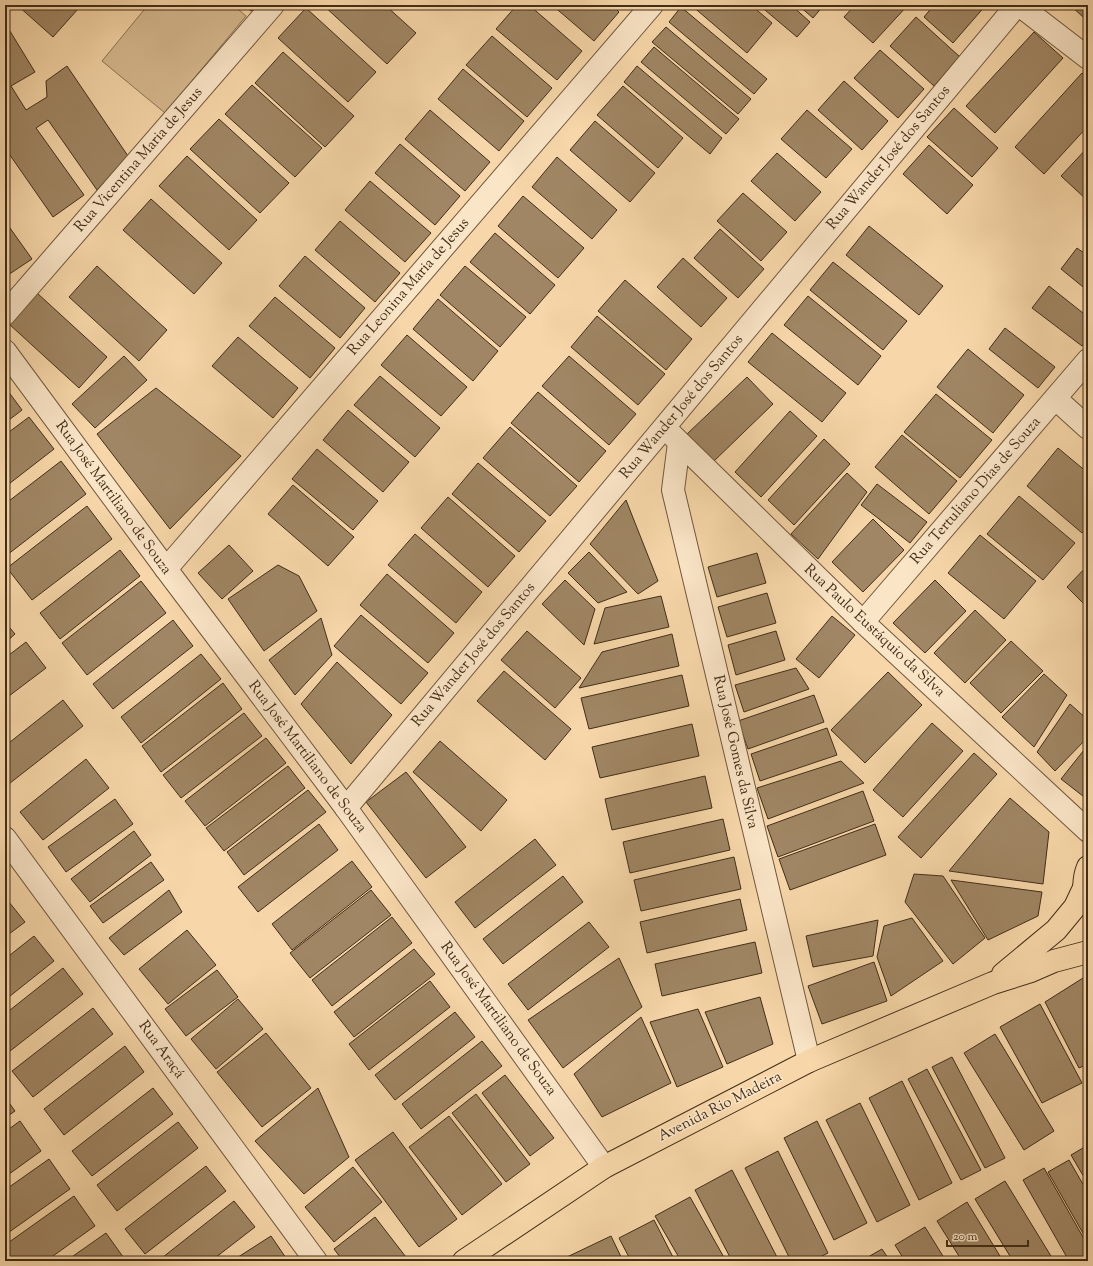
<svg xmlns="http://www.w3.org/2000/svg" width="1093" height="1266" font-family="'Sorts Mill Goudy',serif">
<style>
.grass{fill:#d8ba91;stroke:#8d7455}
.building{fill:#a08664;stroke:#422e19}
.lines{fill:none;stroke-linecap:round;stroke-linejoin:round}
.minor-casing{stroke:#6f583d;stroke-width:24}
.major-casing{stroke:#422e19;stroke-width:24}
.minor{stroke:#fae5c7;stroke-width:22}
.major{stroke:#f7d7a9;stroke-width:22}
.labels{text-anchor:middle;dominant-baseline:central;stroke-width:3;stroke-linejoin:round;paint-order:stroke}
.street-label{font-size:15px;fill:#422e19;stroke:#fae5c7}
</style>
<rect width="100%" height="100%" fill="#f7d7a9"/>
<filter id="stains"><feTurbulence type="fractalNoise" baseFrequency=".005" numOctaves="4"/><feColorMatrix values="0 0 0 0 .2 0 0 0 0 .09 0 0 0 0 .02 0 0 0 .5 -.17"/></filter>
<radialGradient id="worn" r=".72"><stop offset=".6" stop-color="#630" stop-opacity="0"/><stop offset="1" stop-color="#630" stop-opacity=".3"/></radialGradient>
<polygon class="grass" points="148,5 233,5 246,16 165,113 102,61"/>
<g class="building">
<polygon points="17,5 73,5 78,9 53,37"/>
<polygon points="244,5 256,5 251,11"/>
<polygon points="323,5 385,5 416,33 387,64"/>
<polygon points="517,5 529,5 582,51 557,80 496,29"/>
<polygon points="552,5 612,5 619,12 594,41"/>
<polygon points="691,5 751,5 772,23 747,53"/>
<polygon points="759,5 791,5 810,22 797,37"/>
<polygon points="798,5 824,5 813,18"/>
<polygon points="855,5 908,5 873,43 844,17"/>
<polygon points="934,5 986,5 953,43 924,17"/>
<polygon points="1070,5 1088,5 1088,11 1083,17"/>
<polygon points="681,7 767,79 754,94 669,22"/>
<polygon points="306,8 376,72 348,102 278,38"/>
<polygon points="916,17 960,57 934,86 890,46"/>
<polygon points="5,23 35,72 11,86 26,110 47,97 46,81 67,66 128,156 97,190 48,120 36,128 84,195 53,217 5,148"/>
<polygon points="666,27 751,99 738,114 652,42"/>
<polygon points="1034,32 1063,58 995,133 966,106"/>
<polygon points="492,36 552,88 527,117 466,65"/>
<polygon points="654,47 739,119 726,134 641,62"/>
<polygon points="880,50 924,89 898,118 854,78"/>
<polygon points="283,52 354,116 325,147 255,83"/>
<polygon points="637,66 722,138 710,154 624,82"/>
<polygon points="463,69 524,121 499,151 438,99"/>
<polygon points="1082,73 1088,79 1088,126 1044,174 1015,147"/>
<polygon points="844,81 888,121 862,150 818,110"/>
<polygon points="252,85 322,148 295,177 225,114"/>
<polygon points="623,86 683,138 658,168 597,115"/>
<polygon points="954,108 998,148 972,177 927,137"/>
<polygon points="430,110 490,162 465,191 405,139"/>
<polygon points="807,110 852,149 826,178 781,139"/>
<polygon points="219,119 289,183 260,213 190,149"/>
<polygon points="595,121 655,173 630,202 570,150"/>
<polygon points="400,144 460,196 435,225 375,173"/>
<polygon points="929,145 973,185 947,214 903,174"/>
<polygon points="1088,147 1088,201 1061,176"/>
<polygon points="777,153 821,192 795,221 751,181"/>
<polygon points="187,156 257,220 229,250 159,186"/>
<polygon points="557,157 617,210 592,239 532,187"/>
<polygon points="370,181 431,233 405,262 345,210"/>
<polygon points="743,193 787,232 761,261 717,221"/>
<polygon points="523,196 584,248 558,278 498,226"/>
<polygon points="151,199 222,263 194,294 123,230"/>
<polygon points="5,221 32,259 5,277"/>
<polygon points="340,221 400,273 375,302 315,250"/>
<polygon points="869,226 943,286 919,315 846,255"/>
<polygon points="720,229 764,269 738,298 694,258"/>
<polygon points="495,233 555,285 530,314 470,262"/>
<polygon points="1088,233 1088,243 1083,239"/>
<polygon points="1077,248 1088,256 1088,291 1061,269"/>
<polygon points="305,256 365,308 340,338 279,286"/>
<polygon points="683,258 727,298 701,327 657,287"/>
<polygon points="833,262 907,321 883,350 810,290"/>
<polygon points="97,266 167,330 139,361 69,297"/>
<polygon points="465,266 526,317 500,347 440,295"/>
<polygon points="625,280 692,339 666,370 598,311"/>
<polygon points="1049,286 1088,317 1088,338 1082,346 1032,308"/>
<polygon points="37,293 107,357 79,388 9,324"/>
<polygon points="808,296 881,356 858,385 784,325"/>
<polygon points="275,297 335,348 310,378 249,326"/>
<polygon points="438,299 498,351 473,381 413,329"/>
<polygon points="597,316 665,374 638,405 571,347"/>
<polygon points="1005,328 1055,367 1038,388 989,349"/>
<polygon points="772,333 846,393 822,422 748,362"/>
<polygon points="407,335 467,387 441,416 381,365"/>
<polygon points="238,337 298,388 273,418 212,366"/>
<polygon points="968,349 1024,395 993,433 937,387"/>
<polygon points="124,356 147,380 95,428 72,404"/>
<polygon points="569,356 636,414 609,445 542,386"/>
<polygon points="380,376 440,428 415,457 354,405"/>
<polygon points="747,377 773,404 713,462 687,434"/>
<polygon points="5,387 22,410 5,423"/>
<polygon points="156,388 241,456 170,529 97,434"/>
<polygon points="538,392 606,451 579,482 511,423"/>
<polygon points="936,394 992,440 960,478 904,432"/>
<polygon points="348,410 409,462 383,492 323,440"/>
<polygon points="790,411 817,436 761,497 735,472"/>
<polygon points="29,417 54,449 5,487 5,435"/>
<polygon points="510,427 577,486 550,516 483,458"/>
<polygon points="902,435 957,481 929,514 875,467"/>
<polygon points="824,439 850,464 794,525 768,500"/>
<polygon points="1058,448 1088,473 1088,526 1082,533 1027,486"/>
<polygon points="317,449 378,501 353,530 292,479"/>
<polygon points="61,461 86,494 7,555 5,553 5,504"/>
<polygon points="478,463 546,521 519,552 452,494"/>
<polygon points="847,473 867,492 818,559 791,534"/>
<polygon points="877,484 927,522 910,543 861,505"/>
<polygon points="293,485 354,537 328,566 268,514"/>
<polygon points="1019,496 1075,543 1043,580 987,534"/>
<polygon points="448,497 515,556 488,587 421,528"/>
<polygon points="626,500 658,581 638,594 590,544"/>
<polygon points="87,506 112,539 32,600 7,568"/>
<polygon points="873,519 904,550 863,592 832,562"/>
<polygon points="415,534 482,592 456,623 388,565"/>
<polygon points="980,535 1036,581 1004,619 948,573"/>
<polygon points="229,545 253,571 222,599 198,573"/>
<polygon points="120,550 140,576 60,639 40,613"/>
<polygon points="589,552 627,592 598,603 568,573"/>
<polygon points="757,553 766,583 717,597 708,567"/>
<polygon points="278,565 299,576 317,611 264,651 228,599"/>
<polygon points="1088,565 1088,608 1067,587"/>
<polygon points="387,574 454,633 428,663 360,605"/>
<polygon points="565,580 595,609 584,645 542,604"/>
<polygon points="935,580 966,611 925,653 893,623"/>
<polygon points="141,581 166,613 87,675 62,643"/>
<polygon points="767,593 776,623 727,637 718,607"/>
<polygon points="661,596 669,627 594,644 605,608"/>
<polygon points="975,610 1006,640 965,683 934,653"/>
<polygon points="361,615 428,673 401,704 334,646"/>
<polygon points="832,616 855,635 819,678 796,659"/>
<polygon points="321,618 332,655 295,695 269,660"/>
<polygon points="173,620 193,646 113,709 93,684"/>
<polygon points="5,622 15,634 5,643"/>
<polygon points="527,631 581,678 555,708 501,660"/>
<polygon points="776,631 785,660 736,675 728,645"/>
<polygon points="672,634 679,666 579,688 602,652"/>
<polygon points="1011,641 1043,671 1001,713 970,683"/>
<polygon points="26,642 46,668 5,699 5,658"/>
<polygon points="201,654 221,679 141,743 121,717"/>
<polygon points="337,662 392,715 351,764 301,704"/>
<polygon points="796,668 809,689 744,712 735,685"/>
<polygon points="504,671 571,729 545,760 477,701"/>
<polygon points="888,672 922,705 865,763 831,730"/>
<polygon points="1044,674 1067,695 1034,747 1002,717"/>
<polygon points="682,675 689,706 589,729 581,698"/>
<polygon points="223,683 242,709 161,772 142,746"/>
<polygon points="814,695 824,722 748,749 738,721"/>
<polygon points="63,700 83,726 5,787 5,746"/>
<polygon points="1070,704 1088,720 1088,737 1055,771 1037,752"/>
<polygon points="244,713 262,736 181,798 163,775"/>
<polygon points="932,723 963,751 903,817 873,790"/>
<polygon points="692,724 699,756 600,778 592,747"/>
<polygon points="827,728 837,755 760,781 751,754"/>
<polygon points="266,738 286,763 205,826 185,801"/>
<polygon points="440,741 507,800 481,831 413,772"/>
<polygon points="1088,745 1088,800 1061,779"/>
<polygon points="974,753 997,774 921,858 898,837"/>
<polygon points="86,759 109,788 43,840 20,812"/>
<polygon points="841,761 864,783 768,819 757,788"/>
<polygon points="288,766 305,788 224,851 206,828"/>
<polygon points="406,772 466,847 426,878 366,802"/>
<polygon points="705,776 712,808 612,830 605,799"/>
<polygon points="308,790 326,812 244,875 227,852"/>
<polygon points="863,791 874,821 778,857 767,826"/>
<polygon points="1010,798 1049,832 1043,884 949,871"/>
<polygon points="115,799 133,824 66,872 48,847"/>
<polygon points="723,819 730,850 630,873 623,842"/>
<polygon points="319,824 338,850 258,912 238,887"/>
<polygon points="875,824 886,855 790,890 779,859"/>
<polygon points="134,831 151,855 90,902 71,879"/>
<polygon points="535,839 556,865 475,928 455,902"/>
<polygon points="734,857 741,889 641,911 634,880"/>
<polygon points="352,861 372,887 292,950 272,924"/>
<polygon points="151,862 164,880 103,923 90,906"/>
<polygon points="914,874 943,876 985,938 953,964 905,902"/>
<polygon points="563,876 583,902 503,964 483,939"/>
<polygon points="951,880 1042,892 1038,916 988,940"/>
<polygon points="169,890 182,912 124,955 109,938"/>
<polygon points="371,890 391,915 310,978 290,953"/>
<polygon points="5,897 25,922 5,937"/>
<polygon points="740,899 747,930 647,953 640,922"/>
<polygon points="392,917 412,943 332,1006 312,980"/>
<polygon points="912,918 943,961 891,996 877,957 884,926"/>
<polygon points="878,920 873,956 813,967 806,936"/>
<polygon points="589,922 609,947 528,1010 508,984"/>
<polygon points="187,930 216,965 168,1004 139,969"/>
<polygon points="34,936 54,961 5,1000 5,959"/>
<polygon points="755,942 762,973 662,996 655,964"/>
<polygon points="414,949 435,974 354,1037 334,1012"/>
<polygon points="619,958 642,1007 563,1068 528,1020"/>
<polygon points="874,962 887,1001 822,1024 808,986"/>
<polygon points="63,968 83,994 5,1055 5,1014"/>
<polygon points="217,970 238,997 186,1036 165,1009"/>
<polygon points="1083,978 1088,979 1088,1064 1079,1068 1045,1002"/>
<polygon points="430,981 450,1007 369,1070 349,1044"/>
<polygon points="760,997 773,1044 727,1064 705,1012"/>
<polygon points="238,999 263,1029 216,1069 191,1039"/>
<polygon points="1040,1004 1082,1083 1042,1103 1000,1027"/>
<polygon points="93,1008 113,1034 33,1097 12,1071"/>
<polygon points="698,1009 723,1067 677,1087 650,1022"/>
<polygon points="455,1012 475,1037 395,1100 375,1075"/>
<polygon points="641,1017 671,1083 602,1117 574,1074"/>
<polygon points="266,1033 311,1088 262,1127 217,1072"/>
<polygon points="995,1034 1054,1131 1024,1150 964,1053"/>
<polygon points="482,1041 502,1066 421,1129 402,1104"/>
<polygon points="125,1046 144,1072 64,1135 44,1109"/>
<polygon points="952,1057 1005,1158 985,1168 932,1067"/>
<polygon points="927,1069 981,1170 961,1180 908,1079"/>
<polygon points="505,1075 554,1138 530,1156 482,1093"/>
<polygon points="902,1081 952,1183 919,1200 869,1098"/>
<polygon points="153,1088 173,1114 92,1176 72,1151"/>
<polygon points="318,1088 349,1157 304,1194 255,1141"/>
<polygon points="476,1094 530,1164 506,1182 452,1113"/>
<polygon points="5,1097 15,1111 5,1118"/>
<polygon points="860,1103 910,1205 877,1222 826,1120"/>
<polygon points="449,1116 502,1184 462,1215 409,1147"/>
<polygon points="20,1121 41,1151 5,1177 5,1132"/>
<polygon points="817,1121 867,1223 834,1240 784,1138"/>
<polygon points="178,1122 198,1148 117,1211 97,1185"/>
<polygon points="393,1132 457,1219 419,1247 355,1160"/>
<polygon points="1088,1145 1088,1184 1071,1155"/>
<polygon points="778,1151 828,1253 812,1261 791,1261 745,1168"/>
<polygon points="49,1159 70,1189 5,1235 5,1190"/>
<polygon points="1069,1160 1088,1193 1088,1242 1048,1172"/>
<polygon points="206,1166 226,1191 145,1254 125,1229"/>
<polygon points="353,1167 382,1202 334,1242 305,1207"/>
<polygon points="1044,1168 1088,1246 1088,1260 1086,1261 1069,1261 1023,1180"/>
<polygon points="732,1170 779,1261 732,1261 695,1190"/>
<polygon points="1005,1181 1054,1261 1013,1261 975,1199"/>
<polygon points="74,1196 95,1226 46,1261 5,1261 5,1245"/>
<polygon points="690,1197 726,1261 681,1261 655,1216"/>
<polygon points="234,1201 255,1227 211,1261 158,1261"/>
<polygon points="967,1202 1003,1261 962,1261 937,1221"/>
<polygon points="375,1217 409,1261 343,1261 334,1249"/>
<polygon points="654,1220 675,1261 631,1261 619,1238"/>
<polygon points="925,1227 946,1261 905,1261 895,1245"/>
<polygon points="106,1233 126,1261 66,1261"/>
<polygon points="271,1236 288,1261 232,1261"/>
<polygon points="611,1236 623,1261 569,1261 567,1257"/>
<polygon points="882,1249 890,1261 861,1261"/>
</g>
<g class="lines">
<defs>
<g id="minor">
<polyline points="1019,5 1088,58"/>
<polyline points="5,314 273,5"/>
<polyline points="5,351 166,569 346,808 604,1167"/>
<polyline points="1056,399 1088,428"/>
<polyline points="672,435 863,622 1088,831"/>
<polyline points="679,443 673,490 809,1061"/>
<polyline points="166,569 652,5"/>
<polyline points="863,622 1088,360"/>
<polyline points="346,808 1017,5"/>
<polyline points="5,838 316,1261"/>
</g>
<g id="major">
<path d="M1086,902C1084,890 1083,879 1088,867"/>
<polyline points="1003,974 1056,930 1075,907 1084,888"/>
<polyline points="464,1261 604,1167 809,1061 993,983 1031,971 1054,961 1088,952"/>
</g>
</defs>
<use href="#minor" class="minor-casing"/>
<use href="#major" class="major-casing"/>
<use href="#minor" class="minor"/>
<use href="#major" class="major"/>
</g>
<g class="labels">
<g class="street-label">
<text transform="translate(889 158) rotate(-50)">Rua Wander José dos Santos</text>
<text transform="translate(139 160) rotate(-49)">Rua Vicentina Maria de Jesus</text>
<text transform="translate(409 287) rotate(-49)">Rua Leonina Maria de Jesus</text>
<text transform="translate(682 407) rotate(-50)">Rua Wander José dos Santos</text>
<text transform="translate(976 491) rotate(-49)">Rua Tertuliano Dias de Souza</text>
<text transform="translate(113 498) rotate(54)">Rua José Martiliano de Souza</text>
<text transform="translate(874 631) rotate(43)">Rua Paulo Eustáquio da Silva</text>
<text transform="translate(474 655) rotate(-50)">Rua Wander José dos Santos</text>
<text transform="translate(735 752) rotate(77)">Rua José Gomes da Silva</text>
<text transform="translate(307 757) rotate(53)">Rua José Martiliano de Souza</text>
<text transform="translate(498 1019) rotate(54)">Rua José Martiliano de Souza</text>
<text transform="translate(161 1050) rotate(54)">Rua Araçá</text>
<text transform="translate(720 1107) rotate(-27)">Avenida Rio Madeira</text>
</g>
</g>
<rect width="1093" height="1266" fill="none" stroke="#f7d7a9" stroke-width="20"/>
<rect x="6" y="6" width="1081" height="1254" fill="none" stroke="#422e19" stroke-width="2"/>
<rect x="10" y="10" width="1073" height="1246" fill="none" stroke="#422e19"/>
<path d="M947 1240v6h81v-6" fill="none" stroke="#422e19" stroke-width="2"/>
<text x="953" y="1240" font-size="12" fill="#422e19" stroke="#fae5c7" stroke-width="3" paint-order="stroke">20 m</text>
<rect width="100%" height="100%" filter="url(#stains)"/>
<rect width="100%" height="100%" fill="url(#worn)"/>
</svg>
